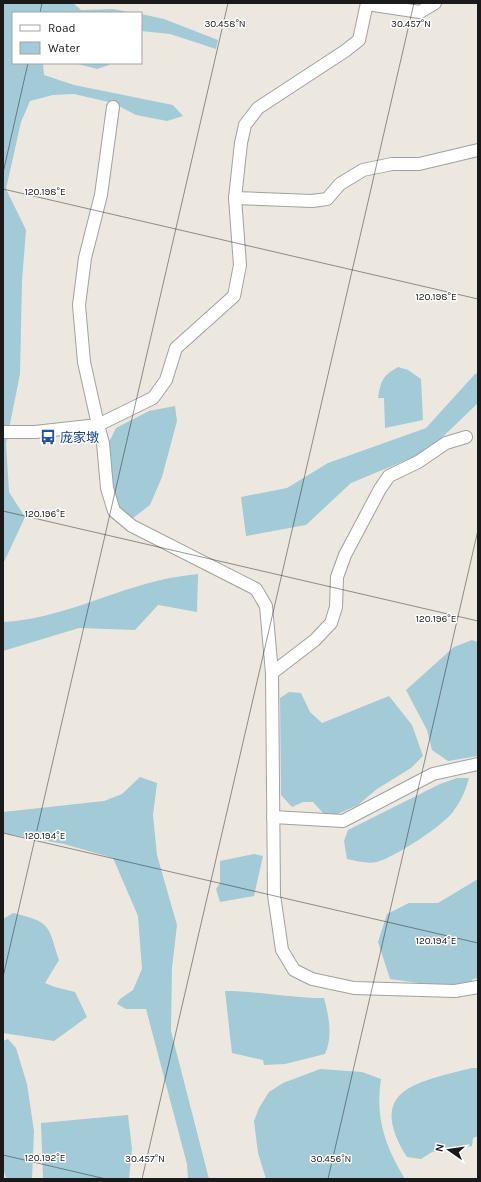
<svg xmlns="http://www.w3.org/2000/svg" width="481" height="1182" font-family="Karla,'Noto Sans SC',sans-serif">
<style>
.water{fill:#a3cad7}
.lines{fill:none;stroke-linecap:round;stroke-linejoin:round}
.street-casing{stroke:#a1a1a1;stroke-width:14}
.street{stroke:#fff;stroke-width:12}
.ticks{fill:none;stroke:#1a1a1a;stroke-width:1;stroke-opacity:0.45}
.labels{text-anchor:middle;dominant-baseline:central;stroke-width:3;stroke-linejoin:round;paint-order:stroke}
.transit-label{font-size:13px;fill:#164399;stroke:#fff;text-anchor:start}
.ticks-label{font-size:10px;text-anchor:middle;fill:#1a1a1a;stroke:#fff;stroke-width:3;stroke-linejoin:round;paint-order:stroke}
</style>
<rect width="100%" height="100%" fill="#ece8e0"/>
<g class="water">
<polygon points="3,3 73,3 81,10 113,9 135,13 13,13 13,63 43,63 44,75 74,85 173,105 183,116 167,121 136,115 113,103 74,94 53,95 30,101 21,122 6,189 26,230 22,281 20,374 6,444 9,492 25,517 4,562 3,568"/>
<polygon points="141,14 164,19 218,40 216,49 170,34 141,31"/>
<polygon points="74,63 108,63 109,65 97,69"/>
<path d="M398,367L408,370L421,379L423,420L385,428L384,398H378C381,381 382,376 398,367Z"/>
<polygon points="478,373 478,403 428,451 351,483 306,525 246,536 241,497 287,488 328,463 426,428 475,374"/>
<polygon points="175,406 177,421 162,477 150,505 133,518 124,514 117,503 112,484 108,444 116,428 149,411"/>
<path d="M198,574L197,612L158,605L135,630L79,628L3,651V622C60,619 110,591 165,579C175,577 187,575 198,574Z"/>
<polygon points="472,640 478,642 478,756 448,761 432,750 427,730 406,690 454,647"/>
<polygon points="289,692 301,693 310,712 322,723 389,696 412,725 423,756 411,768 377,789 358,805 333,816 323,813 313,802 303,802 292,807 281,795 280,698"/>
<polygon points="140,777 157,783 153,815 157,855 177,925 172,968 171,1031 209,1179 188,1179 187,1164 146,1009 126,1009 117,1004 120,999 133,990 142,969 138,916 113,858 64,844 3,833 3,812 104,801 122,794"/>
<path d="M457,778H469C466,789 462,799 455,809C445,825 395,857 377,862C367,864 357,861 347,859L344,841L348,830L440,784Z"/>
<polygon points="254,854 263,856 254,896 220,902 216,889 220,883 220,861"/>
<polygon points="478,879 478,978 473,979 471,982 440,986 390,979 378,942 387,914 409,903 438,903"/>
<path d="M13,913C51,922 48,925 59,960L45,983L55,987L75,992L87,1017L54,1041L3,1033V919Z"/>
<path d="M225,991C258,991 290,998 324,998C329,1017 333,1036 325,1054L285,1064L264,1065L263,1060L232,1053Z"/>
<polygon points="8,1039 16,1048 27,1084 34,1131 32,1179 6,1179 3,1167 3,1041"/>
<path d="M472,1068H478V1136L473,1138L472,1146L432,1152L421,1159L407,1157C365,1089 417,1082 472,1068Z"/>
<path d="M320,1069L362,1072L381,1079C375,1117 385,1146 405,1179H266L258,1153L254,1121L259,1108L269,1092L283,1083Z"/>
<polygon points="128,1115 132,1149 129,1179 43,1179 41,1123"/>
</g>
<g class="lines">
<defs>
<g id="street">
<polyline points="367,4 420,12 435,3"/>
<polyline points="113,107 101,195 85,258 79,305 84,362 98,425 153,398 166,380 176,348 234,296 240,265 235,198 241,143 245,125 258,108 345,51 359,40 367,3"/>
<polyline points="235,198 312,201 327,199 340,184 363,170 392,164 419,164 478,150"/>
<polyline points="3,432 35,432 98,425 103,443 107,488 114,511 132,526 256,589 266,606 272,673 274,895 282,950 294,970 312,979 354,988 455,991 478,987"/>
<polyline points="272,673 315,640 331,623 336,607 337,577 345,555 380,489 389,476 418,462 446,443 466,437"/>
<polyline points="273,817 343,821 433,774 478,764"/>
</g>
</defs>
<use href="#street" class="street-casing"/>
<use href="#street" class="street"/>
</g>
<path class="ticks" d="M40,13L42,3M3,173L28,63M3,189L478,299M3,511L478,621M3,833L478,943M3,977L228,3M3,1155L106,1179M142,1179L414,3M328,1179L478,530"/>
<defs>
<symbol id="bus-bare" viewBox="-9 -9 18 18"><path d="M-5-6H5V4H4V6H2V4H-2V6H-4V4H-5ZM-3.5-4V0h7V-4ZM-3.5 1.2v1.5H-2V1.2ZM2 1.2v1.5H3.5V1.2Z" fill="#1a4fb4" stroke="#fff" stroke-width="2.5" paint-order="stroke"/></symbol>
</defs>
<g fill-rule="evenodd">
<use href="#bus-bare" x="37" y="426" width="22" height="22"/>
</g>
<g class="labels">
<g class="transit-label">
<text x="60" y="437">庞家墩</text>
</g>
</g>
<g class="ticks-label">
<text x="225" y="27">30.458°N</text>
<text x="411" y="27">30.457°N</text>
<text x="45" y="195">120.198°E</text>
<text x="436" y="300">120.198°E</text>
<text x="45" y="517">120.196°E</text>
<text x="436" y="622">120.196°E</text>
<text x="45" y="839">120.194°E</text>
<text x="436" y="944">120.194°E</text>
<text x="45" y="1161">120.192°E</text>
<text x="145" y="1162">30.457°N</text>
<text x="331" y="1162">30.456°N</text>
</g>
<rect width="481" height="1182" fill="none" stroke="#1a1a1a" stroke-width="8"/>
<rect x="12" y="12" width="130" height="52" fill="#ffffff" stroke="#a3a3a3"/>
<rect x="20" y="25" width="20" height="6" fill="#ffffff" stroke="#a3a3a3"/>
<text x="48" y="32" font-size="12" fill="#1a1a1a">Road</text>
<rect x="20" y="42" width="20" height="12" fill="#a3cad7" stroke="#a3a3a3"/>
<text x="48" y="52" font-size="12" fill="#1a1a1a">Water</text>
<g transform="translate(449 1150) rotate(283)" stroke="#ffffff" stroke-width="3" paint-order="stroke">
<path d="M0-3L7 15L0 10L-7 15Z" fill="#1a1a1a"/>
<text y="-6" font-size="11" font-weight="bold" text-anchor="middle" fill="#1a1a1a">N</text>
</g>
</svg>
